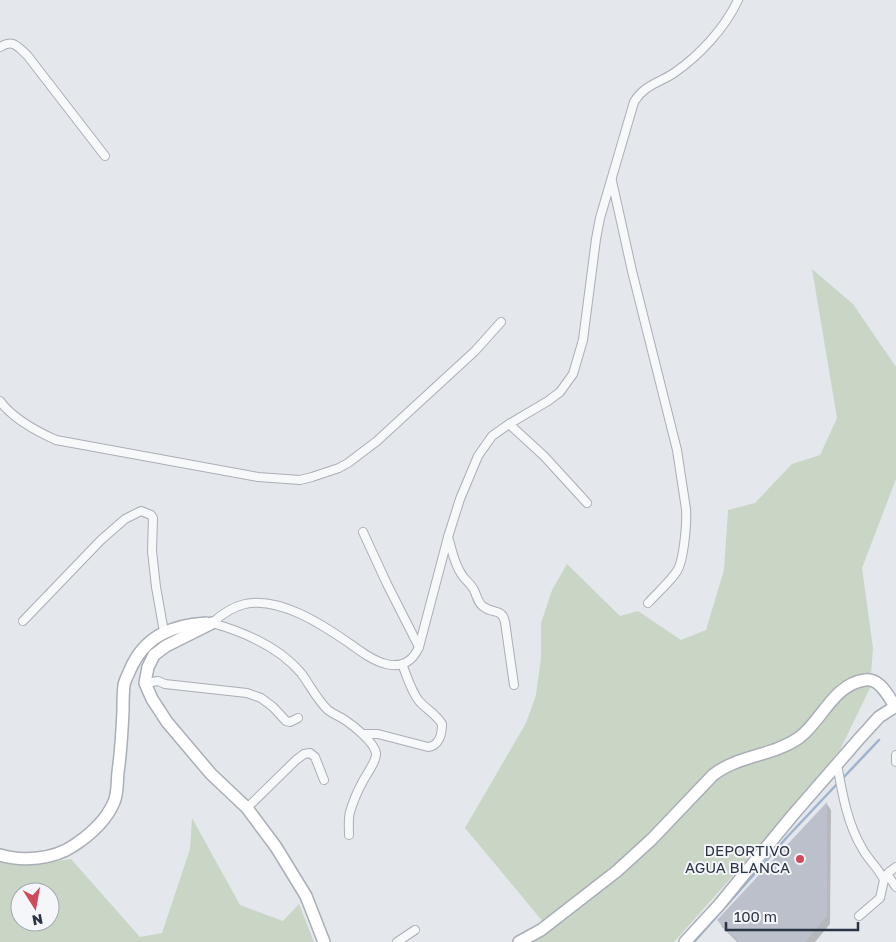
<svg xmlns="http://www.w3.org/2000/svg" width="896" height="942" font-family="'Golos Text',sans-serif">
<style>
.green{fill:#c9d6c5;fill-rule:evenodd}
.shadow{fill:#0003}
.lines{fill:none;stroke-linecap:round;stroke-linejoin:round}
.stream{stroke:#9fb4cc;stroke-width:2.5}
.building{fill:#bbc0ca}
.street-casing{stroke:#a9aeb7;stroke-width:10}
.secondary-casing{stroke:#a9aeb7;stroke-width:14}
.street{stroke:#f7f8fa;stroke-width:8}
.secondary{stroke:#fff;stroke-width:11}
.poi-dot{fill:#d1495b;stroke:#f4f6f9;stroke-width:2}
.labels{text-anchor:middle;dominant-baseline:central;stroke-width:4;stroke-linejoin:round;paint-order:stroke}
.poi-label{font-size:15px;fill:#2b3445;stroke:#f4f6f9;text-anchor:end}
</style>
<rect width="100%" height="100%" fill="#e4e7ec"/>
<g class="green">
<polygon points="812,269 853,304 896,367 896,479 862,568 873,648 870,688 840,750 755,851 674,942 529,942 549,929 465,828 526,723 536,695 541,658 541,623 552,590 567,564 620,616 638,611 681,640 706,630 724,570 728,510 755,503 792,464 820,455 837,418"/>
<path d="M192,818L240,905L283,921L299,904L314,942H0V859L28,865L71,859L140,937L162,933L190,849ZM20,892H50V922H20Z"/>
</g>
<polygon class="shadow" points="827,804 831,810 830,924 815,942 737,942 722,927 718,920"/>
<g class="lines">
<g class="stream">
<polyline points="842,779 879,740"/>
<polyline points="694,942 789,835 838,783"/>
</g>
</g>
<polygon class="building" points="827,802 827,916 805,942 739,942 717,920"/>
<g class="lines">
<defs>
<g id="street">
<path d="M0,47C13,39 17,46 27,55L105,156"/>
<path d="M612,181L632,271L677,450L686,509C687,522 684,560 677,571C670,582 657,593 648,603"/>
<path d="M0,401C13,419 36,431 56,440L258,477L300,480L312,477L339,468L348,463L377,441L475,351L501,322"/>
<polyline points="509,424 544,456 587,503"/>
<polyline points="363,532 387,584 419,647"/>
<path d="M448,537C452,550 454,564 462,575C465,580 471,584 474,590C477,596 478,604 484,607C493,614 502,608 505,622L514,685"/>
<polyline points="23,621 101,540 125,519 141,511 151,515 153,518 152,551 156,587 164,632"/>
<path d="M212,623C222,614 232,607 245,604C279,596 323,625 349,643C360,651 373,661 386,664C402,668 413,661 419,647L448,537L460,499L478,456L492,436L509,424L548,401L560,392L573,374L583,340L596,239L600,218L634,102C644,85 659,83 674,73C699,56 725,28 738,0"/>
<path d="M212,623C244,632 279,647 301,673C310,685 317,700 328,710C333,714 339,716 345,720C354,726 374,742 376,753C377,761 365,776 362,783C357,792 353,802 350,812C348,819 349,828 349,835"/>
<polyline points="145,683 158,681 165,684 247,693 261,698 273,707 286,721 290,722 298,718"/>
<path d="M363,734H378L428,747C439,746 442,734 442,724C436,714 426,709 419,701C411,691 407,676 402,664"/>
<polyline points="896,755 896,762"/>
<path d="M837,764C842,792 847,823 862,848C868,860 878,867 884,880"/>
<polyline points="247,808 296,760 304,754 310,753 315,757 324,780"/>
<polyline points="887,874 896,887"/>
<polyline points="859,916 880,898 884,880 889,872 896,867"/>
<polyline points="397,942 415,930"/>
</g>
<g id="secondary">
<polyline points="212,623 166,646 154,655 148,667 145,683 152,699 167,722 211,774 247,808 276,847 306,896 324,942"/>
<path d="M0,855C22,862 54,859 73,846C90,835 106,821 114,802C118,793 117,781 118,772C121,752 122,732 123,711C123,703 123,693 124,685C125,680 128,675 130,670C144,637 171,625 206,623"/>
<path d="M519,942L541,930L617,871L652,839L713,775C738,755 774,756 800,737C822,720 834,684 865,680C880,678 888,696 895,706"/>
<polyline points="685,942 719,905 792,816 859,739 879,717 896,706"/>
</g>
</defs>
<use href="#street" class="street-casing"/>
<use href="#secondary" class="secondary-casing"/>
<use href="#street" class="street"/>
<use href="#secondary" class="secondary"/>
</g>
<circle class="poi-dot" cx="800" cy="859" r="5"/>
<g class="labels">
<g class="poi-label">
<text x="790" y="850">DEPORTIVO<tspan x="790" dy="17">AGUA BLANCA</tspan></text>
</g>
</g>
<g transform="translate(35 907) rotate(169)"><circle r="24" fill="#f4f6f9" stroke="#a4a8b1"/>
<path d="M0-4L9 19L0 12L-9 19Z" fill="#d1495b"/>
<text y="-8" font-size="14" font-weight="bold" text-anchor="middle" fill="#2b3445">N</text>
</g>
<path d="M726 922v8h132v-8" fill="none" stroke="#2b3445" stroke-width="2.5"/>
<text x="734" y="922" font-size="15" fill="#2b3445" stroke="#f4f6f9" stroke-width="4" paint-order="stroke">100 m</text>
</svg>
